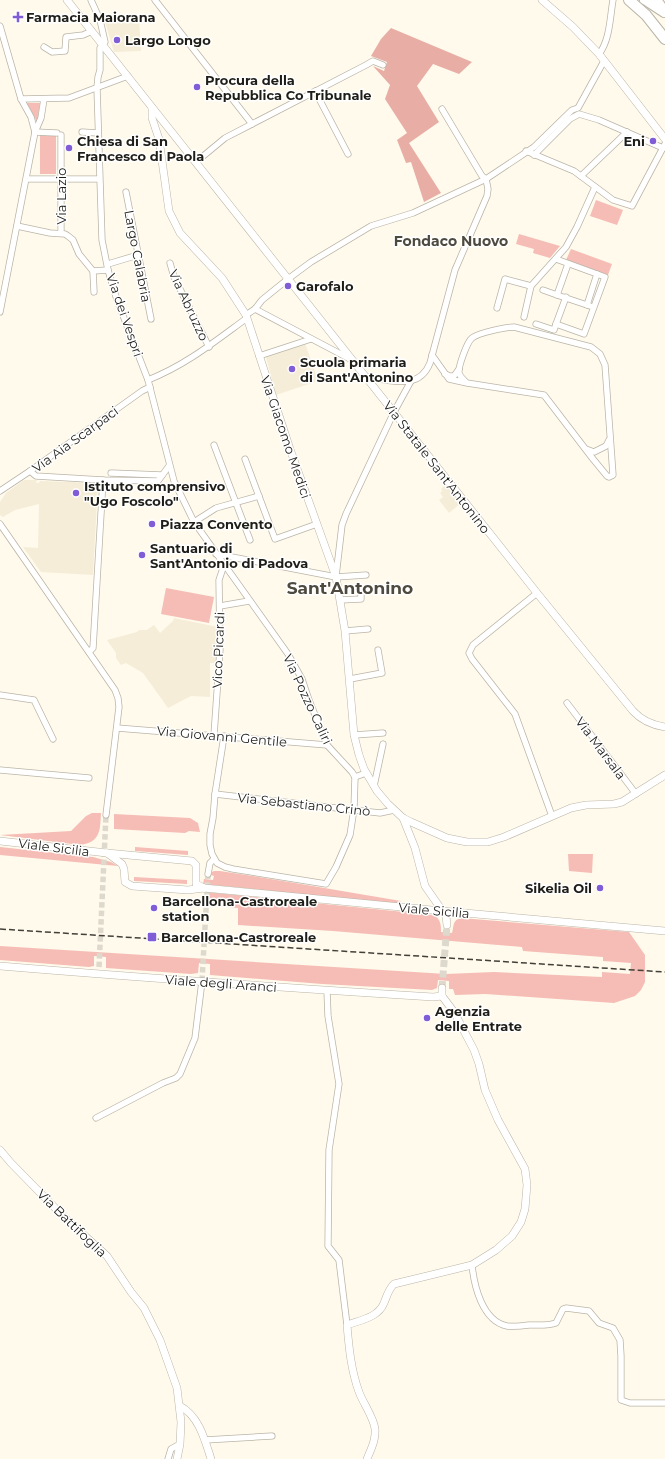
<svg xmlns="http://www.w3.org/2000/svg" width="665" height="1459" font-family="Montserrat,sans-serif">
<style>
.built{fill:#f5edd8}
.green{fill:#f5bdb5}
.forest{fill:#e8aea5}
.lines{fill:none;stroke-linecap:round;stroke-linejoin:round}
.minor-tunnel{stroke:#ddd9cc;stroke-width:5.5;stroke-dasharray:5.5 3;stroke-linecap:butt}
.tertiary-tunnel{stroke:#ddd9cc;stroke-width:7;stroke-dasharray:7 3.5;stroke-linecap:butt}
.minor-casing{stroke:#bab5a8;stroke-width:7}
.tertiary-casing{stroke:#bab5a8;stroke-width:8}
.primary-casing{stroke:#bab5a8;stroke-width:10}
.motorway-casing{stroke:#bab5a8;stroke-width:12}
.minor{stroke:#fff;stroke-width:5.5}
.tertiary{stroke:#fff;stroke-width:7}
.primary{stroke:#fff;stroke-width:8}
.motorway{stroke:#fff;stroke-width:10}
.rail{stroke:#424039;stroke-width:1.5;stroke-dasharray:6 3;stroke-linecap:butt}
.poi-dot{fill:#805cd6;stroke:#fff;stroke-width:1.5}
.labels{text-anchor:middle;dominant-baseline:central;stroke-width:3;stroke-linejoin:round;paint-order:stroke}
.poi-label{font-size:13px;font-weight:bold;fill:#1e1d18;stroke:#fff;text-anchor:start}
.street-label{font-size:13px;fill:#1e1d18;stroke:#fff}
.neighbourhood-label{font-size:14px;font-weight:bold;fill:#4e4a3f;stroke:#fff}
.district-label{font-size:17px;font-weight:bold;fill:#4e4a3f;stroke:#fff}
</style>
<rect width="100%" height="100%" fill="#fffaec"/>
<g class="built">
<polygon points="107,14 129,20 129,18 132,19 133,16 139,18 141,51 114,52 103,15"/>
<polygon points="305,343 318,381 276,395 266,357"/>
<polygon points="24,480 37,480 36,483 39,483 40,481 98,483 93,575 41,572 23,547 38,548 39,504 15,510 3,517 0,515 0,502 6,493"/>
<polygon points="446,484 461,503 449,513 439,500 443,497 440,493 442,491 441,489"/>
<polygon points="174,618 218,627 217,649 216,663 210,663 210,697 191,696 168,708 143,673 126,663 121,665 116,658 116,653 107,640 137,632 139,630 147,630 154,625 160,633 173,621"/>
</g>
<g class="green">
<polygon points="27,103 40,103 37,122"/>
<rect x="40" y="135" width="16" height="39"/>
<polygon points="596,200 623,210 617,225 590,216"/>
<polygon points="519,234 560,246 550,258 533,253 534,249 516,244"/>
<polygon points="571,249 612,264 608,275 566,260"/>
<polygon points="166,588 214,597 209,623 161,614"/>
<path d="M92,813H101C100,830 101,842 80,845L0,835L71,831L86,816Z"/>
<polygon points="114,814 190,818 198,823 200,832 189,831 185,833 114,829"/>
<polygon points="0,847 93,857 111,862 118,866 0,855"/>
<polygon points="135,847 188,851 188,855 135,851"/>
<polygon points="568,854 593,854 592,873 569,871"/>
<path d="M214,871H220C280,880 340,891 401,901V904L203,884L204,879L213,880L214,876L211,875L212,872Z"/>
<polygon points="134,877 187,880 187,884 134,881"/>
<path d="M205,892L434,915C441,920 441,925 441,932L452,933C454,927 452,920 461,918L629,932L645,955V982L641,990L635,996L614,1003L485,994L455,995L453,989H449V981L438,980L437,988L432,990L322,984L210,975V964L199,963L198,973L191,974L106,968V957L94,956V966L89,967L0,960V946L446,974L494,972L602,977V972L630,974L631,963L603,961V957L523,951L522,947L333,931L238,925V908L204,905Z"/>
</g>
<polygon class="forest" points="391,28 472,62 459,74 433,64 417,86 439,122 409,143 441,193 424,202 411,162 406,163 397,140 407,133 385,99 390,85 373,66 384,71 387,62 371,56 381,39"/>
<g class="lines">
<g class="minor-tunnel">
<polyline points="99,967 106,815"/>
<polyline points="202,981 208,874"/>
</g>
<polyline class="tertiary-tunnel" points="442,988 447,925"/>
<defs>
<g id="minor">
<polyline points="91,0 100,20 105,42 100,48 100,70 98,77 97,88 102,240 108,270 117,300 148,380 174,481 194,522 288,654 302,679 309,700 327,745 352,772 355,777 354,809 350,835 336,867 326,884 233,869 225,867 217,863 212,854 210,845 210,834 213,818 215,794 224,736"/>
<polyline points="155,0 252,124"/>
<polyline points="0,26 21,99 31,117 35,132 0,312"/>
<polyline points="44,47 52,52 65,51 66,37 83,35 92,31"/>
<path d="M599,54C610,40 610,17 613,0"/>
<polyline points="315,91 348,154"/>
<polyline points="21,99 69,98 128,76"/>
<polyline points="44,99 41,118 35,132 57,133"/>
<polyline points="442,109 482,176 486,179"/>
<polyline points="82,132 98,133"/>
<polyline points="526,151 574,171 613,200 632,206 665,144"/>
<polyline points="534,155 570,119 579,114 599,120 663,148"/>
<polyline points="196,162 225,138 366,65 373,61 383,65"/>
<polyline points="581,176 627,132"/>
<polyline points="27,179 99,179"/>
<polyline points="126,192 151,319"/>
<polyline points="17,226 50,233 65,234 68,236 73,240 79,254 93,271 108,270"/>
<polyline points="61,233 61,135"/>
<polyline points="556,259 597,274 587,305"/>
<polyline points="170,263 174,277 209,347"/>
<polyline points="108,264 138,255"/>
<polyline points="568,264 557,295 590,306"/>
<polyline points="93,271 94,292"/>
<polyline points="531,286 566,247 577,227 595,187"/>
<polyline points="543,290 557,295"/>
<polyline points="566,297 556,324 584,334 605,277 597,274"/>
<polyline points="497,308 505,279 531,286 524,317"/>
<polyline points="255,309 350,359"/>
<polyline points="246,315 255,309 262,300 288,279 311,262 371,226 413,213 486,179 534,147 572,110 578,108 604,61"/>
<polyline points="536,324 554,330 556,324"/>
<path d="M432,355L449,379L467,383C464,380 460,377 459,373C458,367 467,342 472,338C478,333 506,327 514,327L591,347L600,354L605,365L613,475L609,477L607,476L593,459L544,395L467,383"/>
<polyline points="259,356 311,339"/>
<polyline points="445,374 450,376 454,376 459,369"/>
<path d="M367,377C391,380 419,391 430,363L455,270L487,196L488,189L486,179"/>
<path d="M148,380C186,365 214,342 247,318"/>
<polyline points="214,445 250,540"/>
<polyline points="586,449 594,452 606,446 609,440"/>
<polyline points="245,459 275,539 317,524"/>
<polyline points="30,471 36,476 103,480 158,481 169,466"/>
<polyline points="111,473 162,475"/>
<polyline points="0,491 30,471 142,391 150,387"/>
<polyline points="194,522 216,508 259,496"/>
<polyline points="0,524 115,690 118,698 119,707 106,815"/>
<polyline points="216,554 336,577 366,575"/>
<polyline points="336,576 342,525 346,514 394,412 411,381"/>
<polyline points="537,593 473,645 469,653 472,659 515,714 552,816"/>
<polyline points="340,600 361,599 361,588"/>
<polyline points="220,606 249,601"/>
<polyline points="345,631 368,629"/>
<polyline points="89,652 93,648 103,480"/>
<polyline points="350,679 382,673 378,650"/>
<polyline points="0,695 34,700 53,739"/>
<polyline points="567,703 636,794"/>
<polyline points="117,728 327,745"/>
<polyline points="214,735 220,650 219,580 224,565"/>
<polyline points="354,735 383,733"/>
<polyline points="0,770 89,778"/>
<polyline points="355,777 366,773"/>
<polyline points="374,786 383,744"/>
<polyline points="215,794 380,813 394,810"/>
<polyline points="208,874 210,863 214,859"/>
<polyline points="327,991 328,1016 339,1084 329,1150 328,1246 339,1260 347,1325"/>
<polyline points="96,1118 163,1083 176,1078 180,1074 195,1038 202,981"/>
<path d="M472,1265C474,1285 482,1321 507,1326C514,1327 522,1326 529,1325C538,1325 548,1326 556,1323L563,1309L566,1308L589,1311L599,1323L613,1328L620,1340L621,1356V1400L630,1403H665"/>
<polyline points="205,1440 272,1436"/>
<polyline points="168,1459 171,1449 180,1444"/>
</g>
<g id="tertiary">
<path d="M67,0L537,593L633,711C642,721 652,725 665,727"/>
<polyline points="542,0 573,27 599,54 665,139"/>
<polyline points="152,108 152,118 159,139 169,211 180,233 222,278 246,315 290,449 336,577 345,631 354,735 359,755 364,769 377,791 388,804 403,818 411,822 447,838 467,842 488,842 504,837 571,808 586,805 614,804 622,802 665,775"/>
<polyline points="403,818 415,848 425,886 446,916 447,925"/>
<polyline points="0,841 107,853 192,861 196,865 196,884 204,888"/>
<polyline points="107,853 122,864 124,869 125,882 132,886 188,890 204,888 442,911 665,931"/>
<path d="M0,966C144,978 289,988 433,997L442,996"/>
<polyline points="0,1150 11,1163 62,1215 107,1256 131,1292 144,1308 160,1340 177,1388 181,1422 180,1444 177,1459"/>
<path d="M180,1406C199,1416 205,1440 211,1459"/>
<path d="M367,1459C371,1449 376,1440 375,1429C374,1418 363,1403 359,1392C351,1370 349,1348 347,1325C360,1320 378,1318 384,1303C387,1296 388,1290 394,1284L472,1265L496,1250L512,1236L521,1222L525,1209L527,1185L525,1169L498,1120L485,1090L479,1064L474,1050L454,1012L442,996V988"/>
</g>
<polyline id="primary" points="644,0 664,13"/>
<g id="motorway">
<polyline points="629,0 646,15 665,39"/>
<polyline points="656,0 665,12"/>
</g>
</defs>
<use href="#minor" class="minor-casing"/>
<use href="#tertiary" class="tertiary-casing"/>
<use href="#primary" class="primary-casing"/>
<use href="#motorway" class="motorway-casing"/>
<use href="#minor" class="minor"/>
<use href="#tertiary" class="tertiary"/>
<use href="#primary" class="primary"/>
<use href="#motorway" class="motorway"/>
<polyline class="rail" points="0,929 665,972"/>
</g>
<g class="poi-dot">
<path d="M16 11h4v4h4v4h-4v4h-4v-4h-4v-4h4z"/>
<circle cx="117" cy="40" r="4"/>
<circle cx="197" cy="87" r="4"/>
<circle cx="653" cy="141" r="4"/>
<circle cx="69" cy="148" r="4"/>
<circle cx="288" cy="286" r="4"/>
<circle cx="292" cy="369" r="4"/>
<circle cx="76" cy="493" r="4"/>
<circle cx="152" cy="524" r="4"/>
<circle cx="142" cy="555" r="4"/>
<circle cx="600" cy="888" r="4"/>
<circle cx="154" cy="908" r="4"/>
<rect x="147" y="932" width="10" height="10" rx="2"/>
<circle cx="427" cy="1018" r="4"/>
</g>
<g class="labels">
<g class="poi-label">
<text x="26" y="17">Farmacia Maiorana</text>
<text x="125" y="40">Largo Longo</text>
<text x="205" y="80">Procura della<tspan x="205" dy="15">Repubblica Co Tribunale</tspan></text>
<text x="77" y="141">Chiesa di San<tspan x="77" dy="15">Francesco di Paola</tspan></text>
<text x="645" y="141" text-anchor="end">Eni</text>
<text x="296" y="286">Garofalo</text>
<text x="300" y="362">Scuola primaria<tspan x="300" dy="15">di Sant'Antonino</tspan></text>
<text x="84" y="486">Istituto comprensivo<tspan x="84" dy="15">"Ugo Foscolo"</tspan></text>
<text x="160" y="524">Piazza Convento</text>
<text x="150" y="548">Santuario di<tspan x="150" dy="15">Sant'Antonio di Padova</tspan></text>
<text x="592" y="888" text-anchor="end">Sikelia Oil</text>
<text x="162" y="901">Barcellona-Castroreale<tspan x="162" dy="15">station</tspan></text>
<text x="161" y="937">Barcellona-Castroreale</text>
<text x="435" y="1011">Agenzia<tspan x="435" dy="15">delle Entrate</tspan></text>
</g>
<g class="street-label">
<text transform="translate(61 196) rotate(-90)">Via Lazio</text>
<text transform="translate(138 256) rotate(79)">Largo Calabria</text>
<text transform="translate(189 305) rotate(65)">Via Abruzzo</text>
<text transform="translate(125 315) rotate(71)">Via dei Vespri</text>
<text transform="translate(286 437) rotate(71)">Via Giacomo Medici</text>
<text transform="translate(75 439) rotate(-36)">Via Aia Scarpaci</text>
<text transform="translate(437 467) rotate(52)">Via Statale Sant'Antonino</text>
<text transform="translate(218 650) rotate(-88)">Vico Picardi</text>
<text transform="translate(308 699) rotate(65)">Via Pozzo Caliri</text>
<text transform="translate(222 736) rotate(5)">Via Giovanni Gentile</text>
<text transform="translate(601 748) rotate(53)">Via Marsala</text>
<text transform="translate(304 804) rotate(6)">Via Sebastiano Crinò</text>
<text transform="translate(54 847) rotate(7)">Viale Sicilia</text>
<text transform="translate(434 910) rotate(5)">Viale Sicilia</text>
<text transform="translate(221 983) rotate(4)">Viale degli Aranci</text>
<text transform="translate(72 1223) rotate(44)">Via Battifoglia</text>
</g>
<g class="neighbourhood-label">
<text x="451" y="241">Fondaco Nuovo</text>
</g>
<g class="district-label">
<text x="350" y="588">Sant'Antonino</text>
</g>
</g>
</svg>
